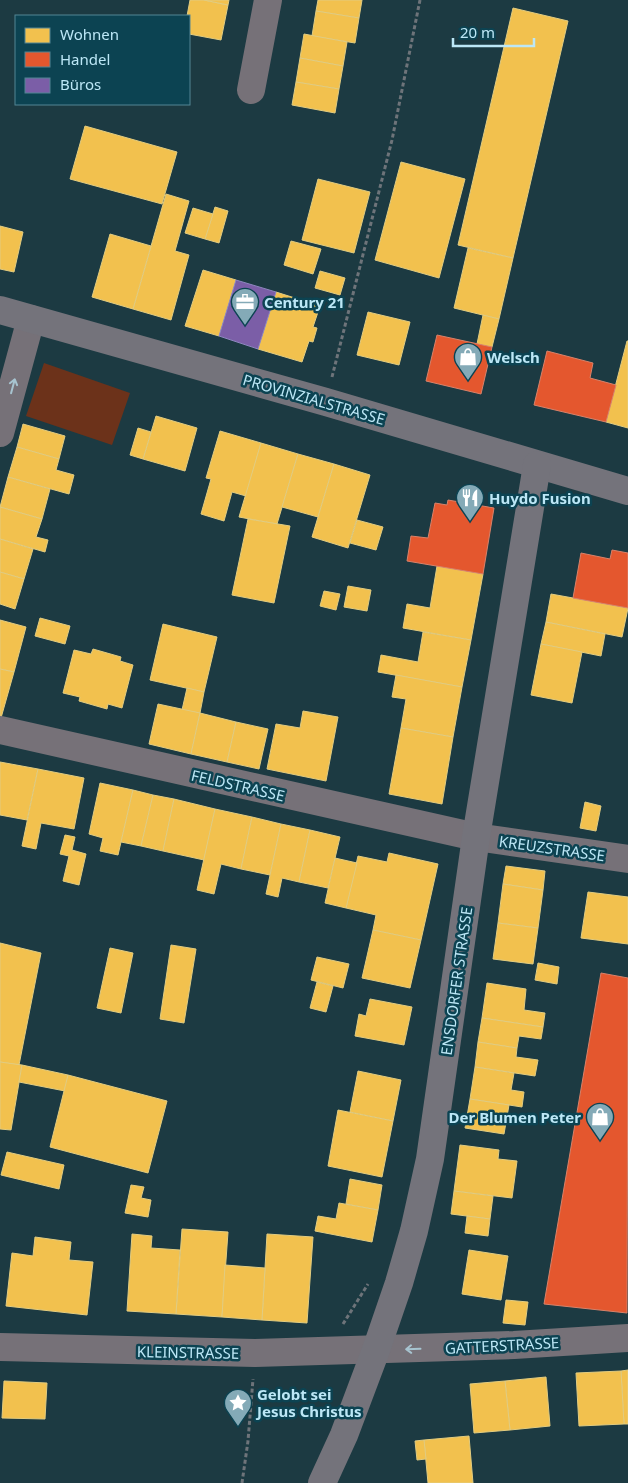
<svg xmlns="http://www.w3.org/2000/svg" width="628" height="1483" font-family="'Noto Sans',sans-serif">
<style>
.green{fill:#6c321a}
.homes{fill:#f2c14e;stroke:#e2cc80}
.shops{fill:#e4572e;stroke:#d8826a}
.offices{fill:#7b5ea7;stroke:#8e87bf}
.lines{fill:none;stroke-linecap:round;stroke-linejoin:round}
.path{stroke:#6e747a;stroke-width:3;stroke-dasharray:4 2.5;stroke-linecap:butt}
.minor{stroke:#767178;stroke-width:28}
.secondary{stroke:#74737b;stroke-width:28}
.oneway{stroke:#a7c4d0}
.labels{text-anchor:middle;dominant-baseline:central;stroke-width:5;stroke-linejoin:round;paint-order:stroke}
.poi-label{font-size:15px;font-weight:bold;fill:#bce7f6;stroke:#0c4352;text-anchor:start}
.street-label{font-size:15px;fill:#bce7f6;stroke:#0c4352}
</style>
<rect width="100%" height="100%" fill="#1c3a42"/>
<polygon class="green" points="44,363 130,393 112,445 26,416"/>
<g class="homes">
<polygon points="190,0 204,0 228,5 221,40 189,34 189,16 187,16"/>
<polygon points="204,0 229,0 228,5"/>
<polygon points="318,0 362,0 359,18 316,11"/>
<polygon points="513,8 568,21 513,258 458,245"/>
<polygon points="316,11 359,18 355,43 312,36"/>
<polygon points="304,34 347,42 343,66 300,58"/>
<polygon points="300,58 343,66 339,89 296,82"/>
<polygon points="296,82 339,89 335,113 292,105"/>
<polygon points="85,126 177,152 162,204 70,179"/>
<polygon points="401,162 465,179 439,278 375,260"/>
<polygon points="318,179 370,192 354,253 302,240"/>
<polygon points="166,194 189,201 175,251 189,255 171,320 133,309"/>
<polygon points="215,207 228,211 219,243 205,239"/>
<polygon points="193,208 213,214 205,239 185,233"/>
<polygon points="0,226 23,232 14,272 0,269"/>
<polygon points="110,234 151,246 133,309 92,297"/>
<polygon points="291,241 321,249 313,274 284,265"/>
<polygon points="468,248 513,258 499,319 454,308"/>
<polygon points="203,270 236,280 219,336 185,326"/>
<polygon points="320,271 345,278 340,295 315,288"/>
<polygon points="276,292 320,306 313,327 317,328 313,342 309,341 302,362 258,349"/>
<polygon points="368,312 410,322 399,365 357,355"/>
<polygon points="483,315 499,319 492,347 477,344"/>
<polygon points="627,341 628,341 628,428 606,422"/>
<polygon points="156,416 197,428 185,471 143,459"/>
<polygon points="23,424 65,436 59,459 17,447"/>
<polygon points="138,428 151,432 143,459 130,455"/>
<polygon points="220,431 261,443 246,496 232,492 224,521 201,514 211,479 206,478"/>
<polygon points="261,443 298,454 277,524 239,517"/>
<polygon points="17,447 59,459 56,470 74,475 69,494 8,477"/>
<polygon points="298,454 334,464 318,517 282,507"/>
<polygon points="334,464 370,475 348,548 312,537"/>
<polygon points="8,477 50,489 42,519 0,507"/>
<polygon points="0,507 42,519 36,537 48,540 45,552 0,539"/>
<polygon points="248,519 290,526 274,603 232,595"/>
<polygon points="357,520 383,527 376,550 350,543"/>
<polygon points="0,539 33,549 24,579 0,572"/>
<polygon points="437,566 483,574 471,640 403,628 407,604 430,608"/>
<polygon points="0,572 24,579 15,609 0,604"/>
<polygon points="348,586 371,590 367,611 344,607"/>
<polygon points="324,591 340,594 336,610 320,606"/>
<polygon points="551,594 628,608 622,637 546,622"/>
<polygon points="40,618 70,626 65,644 35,636"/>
<polygon points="0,620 26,627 14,672 0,669"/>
<polygon points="546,622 605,634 601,656 541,644"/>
<polygon points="163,624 217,637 204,692 150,680"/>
<polygon points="423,632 471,640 462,687 378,672 381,655 418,662"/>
<polygon points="541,644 582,652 572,703 531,695"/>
<polygon points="93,649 121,657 120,661 133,665 122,708 108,704 107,709 79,701 80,697 63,693 74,650 91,654"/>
<polygon points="0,669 14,672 1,718 0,718"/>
<polygon points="396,675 462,687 453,737 401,728 406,699 392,697"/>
<polygon points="187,688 204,692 200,713 182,710"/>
<polygon points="158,704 200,713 191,754 149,744"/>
<polygon points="303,711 338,717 326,781 267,769 276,724 300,728"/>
<polygon points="200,713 236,722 227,762 191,754"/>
<polygon points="236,722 268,729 259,769 227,762"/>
<polygon points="401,728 453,737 442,804 389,794"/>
<polygon points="0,762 38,769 27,820 0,815"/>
<polygon points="38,769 84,778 74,829 41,823 36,849 22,846"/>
<polygon points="100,783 133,790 118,855 100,851 103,838 89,834"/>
<polygon points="133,790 153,795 141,846 121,842"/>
<polygon points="153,795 174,799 163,851 141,846"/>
<polygon points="174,799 215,809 204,860 163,851"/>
<polygon points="585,802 601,806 596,831 580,828"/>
<polygon points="215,809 252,817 241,869 221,864 214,894 197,890"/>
<polygon points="252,817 281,824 270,875 241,869"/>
<polygon points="281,824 310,830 299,882 282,878 278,897 266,894"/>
<polygon points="310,830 340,837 328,888 299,882"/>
<polygon points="65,835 75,837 72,850 86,854 79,885 63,881 69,856 60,854"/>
<polygon points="389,853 438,864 421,940 373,930 376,915 346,908 358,856 387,862"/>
<polygon points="335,858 357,863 346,908 325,903"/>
<polygon points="506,866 545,871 543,890 503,884"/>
<polygon points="503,884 543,890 538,928 498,923"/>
<polygon points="588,892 628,897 628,944 581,938"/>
<polygon points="498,923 538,928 533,964 493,959"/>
<polygon points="373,930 421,940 410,988 362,978"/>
<polygon points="0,943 41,953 19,1065 0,1062"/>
<polygon points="171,945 196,949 184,1023 160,1019"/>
<polygon points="110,948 133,953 121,1013 97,1008"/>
<polygon points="317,957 349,964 343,988 311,980"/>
<polygon points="538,963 559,967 557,984 535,980"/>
<polygon points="317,982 333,986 326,1012 310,1008"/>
<polygon points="487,983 526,989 524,1010 545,1013 543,1027 482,1018"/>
<polygon points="370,999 412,1007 404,1045 355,1036 359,1014 366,1016"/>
<polygon points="482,1018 543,1027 541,1039 519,1036 517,1048 478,1042"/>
<polygon points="478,1042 517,1048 516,1057 538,1060 535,1076 475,1067"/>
<polygon points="0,1062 22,1065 11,1130 0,1129"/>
<polygon points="22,1065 68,1075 65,1091 19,1082"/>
<polygon points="475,1067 514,1073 511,1090 524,1092 522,1107 470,1099"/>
<polygon points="358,1071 401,1080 393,1121 350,1112"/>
<polygon points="68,1075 167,1101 148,1173 50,1147"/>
<polygon points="470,1099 509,1105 504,1134 465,1128"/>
<polygon points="338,1110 393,1121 382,1177 328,1166"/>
<polygon points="460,1145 499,1150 498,1159 517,1161 512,1198 454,1191"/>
<polygon points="7,1152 64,1165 59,1189 1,1175"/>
<polygon points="350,1179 382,1185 378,1210 346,1204"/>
<polygon points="131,1185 144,1187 141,1198 151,1200 148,1217 125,1213"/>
<polygon points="454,1191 493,1196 490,1219 451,1214"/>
<polygon points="339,1203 378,1210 372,1242 315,1231 318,1216 336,1219"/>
<polygon points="467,1216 490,1219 488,1236 465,1233"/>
<polygon points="182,1229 228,1232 222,1317 176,1314"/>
<polygon points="132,1234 152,1236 151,1248 180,1250 176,1314 127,1311"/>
<polygon points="267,1234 313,1237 307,1323 262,1320"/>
<polygon points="35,1237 71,1242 69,1260 93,1262 87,1315 6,1306 12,1253 33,1256"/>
<polygon points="469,1250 508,1256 501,1300 462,1294"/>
<polygon points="225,1265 265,1268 262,1320 222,1317"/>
<polygon points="506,1300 528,1302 525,1325 503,1323"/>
<polygon points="628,1370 628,1424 624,1424 621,1371"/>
<polygon points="621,1371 624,1424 579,1426 576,1373"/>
<polygon points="546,1377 550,1426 510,1430 505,1381"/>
<polygon points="4,1381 47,1383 45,1419 2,1418"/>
<polygon points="505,1381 510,1430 474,1433 470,1384"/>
<polygon points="469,1436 473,1483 428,1483 424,1440"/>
<polygon points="424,1440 426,1459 417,1460 415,1441"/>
</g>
<g class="shops">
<polygon points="437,335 492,347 481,394 426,381"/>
<polygon points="547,351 593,363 590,378 616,385 606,422 534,405"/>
<polygon points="448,500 494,508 483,574 407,561 411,536 428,538 435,503 447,505"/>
<polygon points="612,550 628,553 628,608 573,598 581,553 610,559"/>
<polygon points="601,973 628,978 627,1313 544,1304"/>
</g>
<polygon class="offices" points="236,280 276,292 258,349 219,336"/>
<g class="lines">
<g class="path">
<polyline points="332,377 392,140 420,0"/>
<polyline points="343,1324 368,1284"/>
<polyline points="242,1483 248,1441 253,1379"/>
</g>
<g class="minor">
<polyline points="251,90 268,0"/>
<polyline points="0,433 31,319"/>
<polyline points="0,730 476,837 628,859"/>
<polyline points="0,1347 255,1353 514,1345 628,1338"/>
</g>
<g class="secondary">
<polyline points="0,310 326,402 628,491"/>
<polyline points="322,1483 344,1435 376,1350 399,1283 414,1231 430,1159 476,837 537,465"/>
</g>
</g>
<defs><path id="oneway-shaft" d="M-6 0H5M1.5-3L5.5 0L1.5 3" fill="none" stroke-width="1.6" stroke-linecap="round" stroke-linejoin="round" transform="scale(1.25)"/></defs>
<g class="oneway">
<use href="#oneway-shaft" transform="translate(13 386) rotate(-75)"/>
<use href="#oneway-shaft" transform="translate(413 1349) rotate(178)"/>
</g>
<defs>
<symbol id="office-pin" viewBox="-11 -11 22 30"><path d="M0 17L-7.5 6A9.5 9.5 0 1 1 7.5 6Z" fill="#84aab7" stroke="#0c4352"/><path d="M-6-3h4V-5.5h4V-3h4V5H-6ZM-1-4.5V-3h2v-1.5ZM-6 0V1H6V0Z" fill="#fff"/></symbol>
<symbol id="shop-pin" viewBox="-11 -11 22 30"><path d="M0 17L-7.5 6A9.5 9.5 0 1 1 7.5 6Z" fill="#84aab7" stroke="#0c4352"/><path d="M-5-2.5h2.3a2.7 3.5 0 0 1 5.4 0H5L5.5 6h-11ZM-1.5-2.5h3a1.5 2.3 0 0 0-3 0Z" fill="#fff"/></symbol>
<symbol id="restaurant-pin" viewBox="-11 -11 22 30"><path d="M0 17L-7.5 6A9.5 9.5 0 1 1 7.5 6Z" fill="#84aab7" stroke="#0c4352"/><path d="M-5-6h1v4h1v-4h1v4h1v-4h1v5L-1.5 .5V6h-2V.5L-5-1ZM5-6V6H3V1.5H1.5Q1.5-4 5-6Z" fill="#fff"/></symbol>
<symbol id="sight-pin" viewBox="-11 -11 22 30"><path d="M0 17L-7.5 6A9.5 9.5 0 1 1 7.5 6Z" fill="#84aab7" stroke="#0c4352"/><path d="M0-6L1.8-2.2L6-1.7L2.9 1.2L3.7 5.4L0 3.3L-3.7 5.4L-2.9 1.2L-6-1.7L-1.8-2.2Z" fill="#fff"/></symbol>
</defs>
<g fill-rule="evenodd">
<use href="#office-pin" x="229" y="286" width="32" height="43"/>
<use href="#shop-pin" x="452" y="341" width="32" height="43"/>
<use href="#restaurant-pin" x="454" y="482" width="32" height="43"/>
<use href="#shop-pin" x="584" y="1101" width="32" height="43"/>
<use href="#sight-pin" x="222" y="1387" width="32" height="43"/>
</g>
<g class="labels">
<g class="poi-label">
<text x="264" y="302">Century 21</text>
<text x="487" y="357">Welsch</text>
<text x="489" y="498">Huydo Fusion</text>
<text x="581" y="1117" text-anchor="end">Der Blumen Peter</text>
<text x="257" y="1394">Gelobt sei<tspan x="257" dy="17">Jesus Christus</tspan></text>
</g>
<g class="street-label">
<text transform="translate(314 399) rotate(16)">PROVINZIALSTRASSE</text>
<text transform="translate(238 785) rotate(13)">FELDSTRASSE</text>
<text transform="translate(552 848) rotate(8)">KREUZSTRASSE</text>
<text transform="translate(456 981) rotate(-82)">ENSDORFER STRASSE</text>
<text transform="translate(502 1345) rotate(-3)">GATTERSTRASSE</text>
<text transform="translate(188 1352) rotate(1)">KLEINSTRASSE</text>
</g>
</g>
<rect x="15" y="15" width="175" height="90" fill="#0c4352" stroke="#528594"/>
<rect x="25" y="28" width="25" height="15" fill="#f2c14e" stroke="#528594"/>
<text x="60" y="40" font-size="15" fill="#bce7f6">Wohnen</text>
<rect x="25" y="52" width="25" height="15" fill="#e4572e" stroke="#528594"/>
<text x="60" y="65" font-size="15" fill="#bce7f6">Handel</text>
<rect x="25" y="78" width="25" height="15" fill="#7b5ea7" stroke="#528594"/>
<text x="60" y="90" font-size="15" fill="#bce7f6">Büros</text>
<path d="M453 38v8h81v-8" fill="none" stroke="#bce7f6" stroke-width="2.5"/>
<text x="460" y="38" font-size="15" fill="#bce7f6" stroke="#0c4352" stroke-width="4" paint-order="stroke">20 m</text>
</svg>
